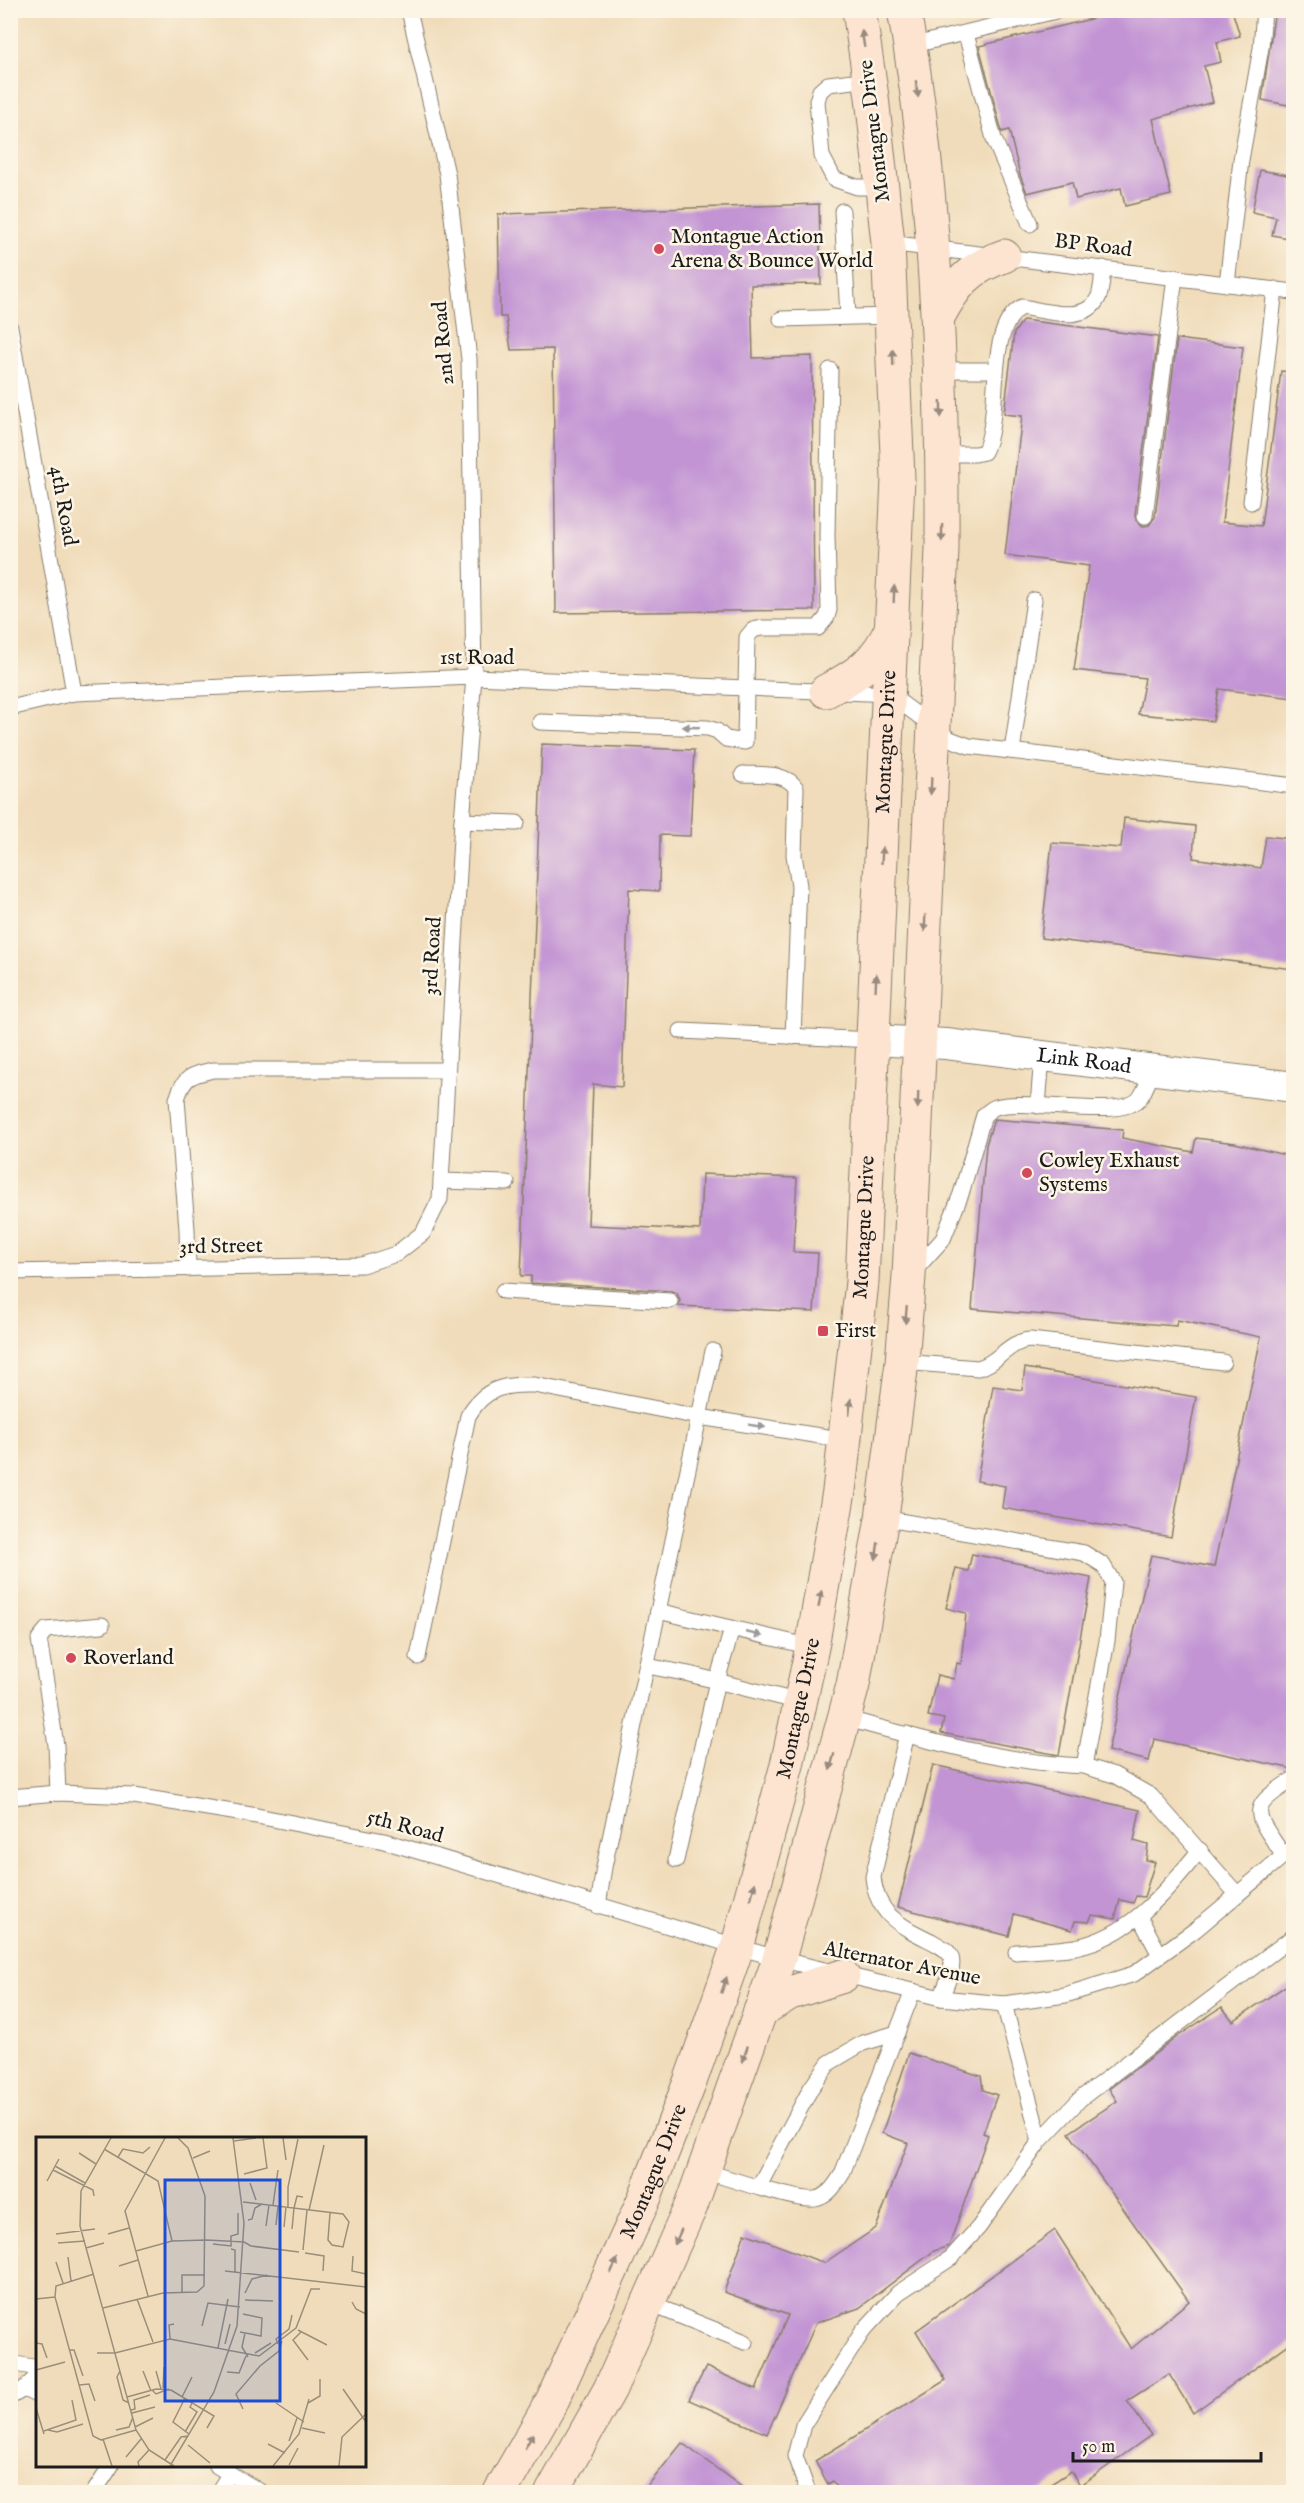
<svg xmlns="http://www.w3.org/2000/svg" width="1304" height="2503" font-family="'IM FELL English',serif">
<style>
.building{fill:#c294d4}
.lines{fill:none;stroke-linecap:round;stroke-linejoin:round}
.service-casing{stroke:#867c6b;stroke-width:17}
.minor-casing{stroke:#867c6b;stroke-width:32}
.secondary-casing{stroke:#867c6b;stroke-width:35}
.service{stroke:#fff;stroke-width:15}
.minor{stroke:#fff;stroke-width:30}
.secondary{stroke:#fde4d0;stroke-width:33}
.oneway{fill:#988a7f}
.oneway2{fill:#999}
.poi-dot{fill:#d1495b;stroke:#fcf5e5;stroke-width:2}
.labels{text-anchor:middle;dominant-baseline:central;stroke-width:5;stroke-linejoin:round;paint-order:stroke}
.street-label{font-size:21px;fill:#1c1c1c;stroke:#fcf5e5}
.poi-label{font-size:21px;fill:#1c1c1c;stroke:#fcf5e5;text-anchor:start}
.inset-road{fill:none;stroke:#9b8f7b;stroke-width:1.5}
.view{fill:#1d4ed8;fill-opacity:0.15;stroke:#1d4ed8;stroke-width:3}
.inset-edge{fill:none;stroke:#1c1c1c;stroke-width:3}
</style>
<rect width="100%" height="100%" fill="#fcf5e5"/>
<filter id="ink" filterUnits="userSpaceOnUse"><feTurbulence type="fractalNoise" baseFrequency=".0167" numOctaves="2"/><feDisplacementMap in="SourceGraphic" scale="12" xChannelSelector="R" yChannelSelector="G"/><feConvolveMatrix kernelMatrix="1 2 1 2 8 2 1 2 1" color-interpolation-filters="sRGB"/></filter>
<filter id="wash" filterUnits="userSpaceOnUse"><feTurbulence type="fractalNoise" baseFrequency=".008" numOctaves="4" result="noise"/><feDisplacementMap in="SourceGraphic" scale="24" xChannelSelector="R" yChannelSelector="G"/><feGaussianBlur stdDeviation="1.35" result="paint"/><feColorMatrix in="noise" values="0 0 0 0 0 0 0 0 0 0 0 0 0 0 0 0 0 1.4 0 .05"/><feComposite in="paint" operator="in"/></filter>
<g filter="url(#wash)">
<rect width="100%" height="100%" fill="#f0dcba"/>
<g id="blocks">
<g class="building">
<polygon points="1128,10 1232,10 1240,36 1217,42 1221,62 1204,66 1213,102 1153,119 1171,195 1125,206 1121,188 1076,199 1072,182 1027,193 1020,175 1009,130 1002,132 979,46"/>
<polygon points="1275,10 1293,10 1293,106 1262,100"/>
<polygon points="1260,170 1293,176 1293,239 1272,235 1276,217 1252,212"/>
<polygon points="819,204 821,284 751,285 753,358 812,356 814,610 556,613 553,349 511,350 506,317 500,317 498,214"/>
<polygon points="1023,320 1158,337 1135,515 1136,520 1143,526 1149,525 1155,517 1177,339 1243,347 1222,522 1261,526 1281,371 1293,372 1293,698 1219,689 1213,721 1138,714 1145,678 1074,670 1089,566 1005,555 1022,416 1004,414 1014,333"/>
<polygon points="542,744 694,750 690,836 660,835 659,891 629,889 622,1087 593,1084 588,1225 700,1230 702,1174 797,1178 793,1252 818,1253 814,1312 678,1306 680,1301 677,1293 671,1291 531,1283 531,1276 521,1276"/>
<polygon points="1124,818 1195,826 1193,858 1261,868 1266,836 1293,839 1293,969 1041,938 1052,843 1121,848"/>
<polygon points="994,1119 1123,1130 1122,1138 1193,1152 1196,1138 1235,1143 1293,1157 1293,1769 1154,1739 1149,1761 1108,1751 1151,1555 1214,1567 1261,1337 1177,1320 1176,1326 972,1309 986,1145"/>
<polygon points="1025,1368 1196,1397 1171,1537 1002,1508 1005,1486 977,1481 993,1386 1022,1390"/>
<polygon points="972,1554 1091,1578 1059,1755 941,1733 944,1719 928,1716 937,1675 954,1679 957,1663 961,1664 966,1613 946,1608 956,1568 968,1571"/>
<polygon points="933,1765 1140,1810 1134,1841 1148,1845 1146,1860 1155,1862 1144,1897 1136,1896 1133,1903 1120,1900 1115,1919 1092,1915 1089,1922 1075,1921 1072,1930 1014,1914 1009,1936 898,1907"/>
<polygon points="1293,1981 1293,2341 1193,2413 1169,2374 1127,2401 1151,2435 1080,2486 1071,2471 1037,2493 841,2493 833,2481 828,2484 815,2461 946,2380 916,2331 1055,2230 1131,2349 1189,2301 1069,2133 1117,2101 1109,2089 1177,2037 1222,2007 1233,2021"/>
<polygon points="909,2053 981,2076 983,2090 997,2095 983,2133 988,2135 949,2246 934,2251 859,2308 816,2323 767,2434 689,2400 706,2367 756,2389 788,2315 724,2292 745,2233 824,2263 876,2228 908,2143 882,2133"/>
<polygon points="682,2443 750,2493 642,2493"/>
</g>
</g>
</g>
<g filter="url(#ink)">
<use href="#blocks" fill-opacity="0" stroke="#867c6b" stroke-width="1.5"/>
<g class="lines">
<defs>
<g id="service">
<polyline points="966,34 994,139 1030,224"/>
<polyline points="910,46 1060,10"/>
<polyline points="870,79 828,84 820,91 817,101 822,156 834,179 857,187 882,187"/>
<polyline points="842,211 848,316"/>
<polyline points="888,243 1294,292"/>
<polyline points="1227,284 1241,160 1261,48 1264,10"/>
<polyline points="781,319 892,316"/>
<polyline points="10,327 74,693"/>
<polyline points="941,370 995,370"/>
<path d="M942,454H975L984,452C1003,416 984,328 1022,307C1046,311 1087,325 1099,296C1102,288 1102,277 1103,268"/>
<polyline points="1251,502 1275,289"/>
<polyline points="1145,516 1175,277"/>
<polyline points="10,708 74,693 474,677 867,693 889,694 950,739 969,746 1294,786"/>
<polyline points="540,722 708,728 717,731 726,739 745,742 747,637 753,630 762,628 818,628 827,617 829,610 827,536 830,370"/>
<polyline points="1012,751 1034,600"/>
<path d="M743,774C761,775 786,772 796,788L794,855L799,886L793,1037"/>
<polyline points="462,821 517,823"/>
<polyline points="681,1031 873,1040"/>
<polyline points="1038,1106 1042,1056"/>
<polyline points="441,1181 507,1183"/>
<path d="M188,1269L187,1229L177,1099C184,1076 191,1075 213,1070H447"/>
<path d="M914,1271L943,1239L961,1194L984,1115C988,1112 992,1108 996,1107C1025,1097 1118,1121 1139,1099C1145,1092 1149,1079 1153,1070"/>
<polyline points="10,1272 362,1265 396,1254 423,1233 440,1199 462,821 474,677 469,359 447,174 409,10"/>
<polyline points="503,1291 670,1301"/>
<path d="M902,1362L978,1368C999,1363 1008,1341 1030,1340L1223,1362"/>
<polyline points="658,1611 812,1647"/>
<path d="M418,1657L468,1416C484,1388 504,1384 534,1385L699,1417L846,1440"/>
<polyline points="647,1666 689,1674 800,1702"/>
<path d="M844,1718C923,1739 1002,1763 1084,1766L1107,1641L1113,1582L1103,1565L1084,1553L882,1518"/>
<path d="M907,1734L873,1877C877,1916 901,1926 933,1942C939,1946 948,1949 951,1957C955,1968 945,1987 941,1998"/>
<polyline points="1084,1766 1114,1775 1151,1796 1237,1894"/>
<polyline points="58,1793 56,1745 39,1639 46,1630 102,1625"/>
<polyline points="10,1797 58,1793 134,1796 257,1816 384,1841 779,1959 941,1998 1004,2004 1065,1995 1134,1974 1195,1930 1294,1847"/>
<path d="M1283,1855C1255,1812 1245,1809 1294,1779"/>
<polyline points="676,1860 717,1681 732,1629"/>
<polyline points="598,1906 604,1867 713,1351"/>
<polyline points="1139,1916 1160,1955"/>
<path d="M1016,1952C1035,1950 1056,1950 1075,1947C1130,1937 1167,1890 1200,1850"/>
<polyline points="1004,2004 1040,2141"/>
<path d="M704,2171C725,2177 798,2202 815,2199C828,2197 836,2184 842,2174L913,1991"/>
<polyline points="759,2186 811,2088 829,2063 863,2043 897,2033"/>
<polyline points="648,2303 745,2342"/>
<polyline points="10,2363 38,2368"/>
<polyline points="24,2389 38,2396"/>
<polyline points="10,2397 24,2389 38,2375"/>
<polyline points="217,2466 261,2492"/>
<polyline points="94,2492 111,2466"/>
<polyline points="218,2492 230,2473"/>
<polyline points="808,2492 795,2456 803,2425 863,2331 898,2293 951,2258 979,2227 1040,2141 1080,2099 1294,1936"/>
</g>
<g id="minor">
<path id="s1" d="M873,1040L946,1044L1294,1087"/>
</g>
<g id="secondary">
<path d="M938,317C955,285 969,268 1004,256"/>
<path d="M826,691C859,674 877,661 892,627"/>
<polyline points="760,2011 790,1993 843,1976"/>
<path id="s2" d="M500,2492L552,2401L645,2197L690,2082L737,1948L787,1765L812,1647L839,1491L862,1282L898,479L888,243L872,97L859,10"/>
<path d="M552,2492L610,2389L691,2206L779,1959L853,1685L882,1518L902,1362L909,1276L942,549C943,369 935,188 904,10"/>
</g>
</defs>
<use href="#service" class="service-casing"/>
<use href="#minor" class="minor-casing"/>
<use href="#secondary" class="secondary-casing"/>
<use href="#service" class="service"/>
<use href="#minor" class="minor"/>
<use href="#secondary" class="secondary"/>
</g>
<defs><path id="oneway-solid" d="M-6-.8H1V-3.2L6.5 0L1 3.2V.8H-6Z" transform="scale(1.5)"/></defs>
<g class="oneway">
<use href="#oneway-solid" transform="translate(863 39) rotate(-99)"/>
<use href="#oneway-solid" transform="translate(917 89) rotate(82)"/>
<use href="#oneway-solid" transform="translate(893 358) rotate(-92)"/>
<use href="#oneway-solid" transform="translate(941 409) rotate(89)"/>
<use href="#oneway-solid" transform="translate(942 533) rotate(91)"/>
<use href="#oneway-solid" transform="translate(894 594) rotate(-88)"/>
<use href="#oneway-solid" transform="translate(931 786) rotate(93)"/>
<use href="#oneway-solid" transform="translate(882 855) rotate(-87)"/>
<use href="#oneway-solid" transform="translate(925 923) rotate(92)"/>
<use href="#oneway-solid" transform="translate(876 982) rotate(-87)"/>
<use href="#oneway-solid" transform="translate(918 1100) rotate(92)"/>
<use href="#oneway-solid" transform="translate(906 1315) rotate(95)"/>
<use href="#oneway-solid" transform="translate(850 1407) rotate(-84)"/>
<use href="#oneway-solid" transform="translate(877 1551) rotate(98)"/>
<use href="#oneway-solid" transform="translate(820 1599) rotate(-80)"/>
<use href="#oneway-solid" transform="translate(832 1762) rotate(105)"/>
<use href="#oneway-solid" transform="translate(753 1891) rotate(-75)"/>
<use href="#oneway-solid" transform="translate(724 1985) rotate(-71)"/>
<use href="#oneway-solid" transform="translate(745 2054) rotate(109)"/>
<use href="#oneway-solid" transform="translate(678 2237) rotate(114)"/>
<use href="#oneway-solid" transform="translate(614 2266) rotate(-65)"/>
<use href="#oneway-solid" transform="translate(529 2441) rotate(-61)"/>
</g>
<g class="oneway2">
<use href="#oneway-solid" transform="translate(691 727) rotate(-178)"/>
<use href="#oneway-solid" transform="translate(757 1426) rotate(9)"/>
<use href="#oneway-solid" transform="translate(754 1634) rotate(13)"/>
</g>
</g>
<g class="poi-dot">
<circle cx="659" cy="249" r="6"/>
<circle cx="1027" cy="1173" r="6"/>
<rect x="817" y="1325" width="12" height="12" rx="3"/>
<circle cx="71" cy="1658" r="6"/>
</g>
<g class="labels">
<g class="street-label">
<text transform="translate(875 131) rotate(-97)">Montague Drive</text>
<text transform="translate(1093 246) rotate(7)">BP Road</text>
<text transform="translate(444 343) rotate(-95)">2nd Road</text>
<text transform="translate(63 506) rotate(80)">4th Road</text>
<text x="477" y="658">1st Road</text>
<text stroke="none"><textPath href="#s2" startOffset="1814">Montague Drive</textPath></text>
<text transform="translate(433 956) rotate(-87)">3rd Road</text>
<text stroke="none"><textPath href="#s1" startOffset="212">Link Road</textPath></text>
<text stroke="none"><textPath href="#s2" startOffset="1328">Montague Drive</textPath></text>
<text transform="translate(221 1247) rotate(-1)">3rd Street</text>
<text stroke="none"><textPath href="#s2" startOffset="842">Montague Drive</textPath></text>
<text transform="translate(405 1827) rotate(15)">5th Road</text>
<text transform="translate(902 1964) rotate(11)">Alternator Avenue</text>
<text stroke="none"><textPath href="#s2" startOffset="356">Montague Drive</textPath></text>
</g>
<g class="poi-label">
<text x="671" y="237">Montague Action<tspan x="671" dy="24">Arena &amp; Bounce World</tspan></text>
<text x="1039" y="1161">Cowley Exhaust<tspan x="1039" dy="24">Systems</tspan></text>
<text x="835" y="1331">First</text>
<text x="83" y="1658">Roverland</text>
</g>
</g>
<g transform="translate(36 2137)">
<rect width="330" height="330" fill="#f0dcba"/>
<path class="inset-road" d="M75,1L45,54L44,89L100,293L113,313L138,329M247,1L250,23M198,4L220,1M68,12L122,44L136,104M43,16L60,27M82,20L87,12L107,16L114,10M157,21L174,14M19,29L49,46M17,33L57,53L58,59M208,37L231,31L227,1M11,44L23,22M214,46L220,63M207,65L307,77L313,85L307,110L296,108L292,103L294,76M237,68L242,33M252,70V50L262,2M258,71L261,59L267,60M273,73L288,8M212,83L216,82L219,71L226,67M240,88L242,69M230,89L233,68M248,90L250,70M256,92L258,71M20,97L59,92M72,97L93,91M22,106L49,104M177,107L195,109V99L202,97V76M50,111L68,106M195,112L199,113V135M267,113L271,73M100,114L136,104L171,103L208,105L215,109L263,115M269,116L288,119L287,134M317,119L316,134L330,137M32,120L35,144M20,125L27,146M83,129L102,123M189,134L330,150M58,137L20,149L19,160L57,299L65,303L100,293M146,155V138H169M209,156L216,142L231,138M112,159L89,74L129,1M0,162L19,160M101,162L117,205M209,163L237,164M316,165L320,172L330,177M67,171L127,156L161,155L168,149L169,59L152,11L142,1M166,189L172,166L204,170M262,193L291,208M204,195L225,199L226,181L207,177M265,195L257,203L272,223M209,196L206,210L212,220M134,202L133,188L138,187M0,206L6,207L11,221M189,207L194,187M242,207L240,202L253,192L256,178M182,211L192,162M34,213H38L47,239M61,216H79L134,202L223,219L260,191L275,152H284M219,216L235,206M0,233L29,225M84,234L81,240L87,263L93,266M107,234L115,254M120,234L125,252M191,235L203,236L210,219M43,248L53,247L59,264M127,251L128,230M307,252L330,285M116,253L120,257L133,252M91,260L120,252L135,253L178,279L171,291M146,260L156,240M149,261L137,285L153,297M240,266L268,285M272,266L284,259V242M0,271L8,297M207,272L200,257L224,229L243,214L246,204M95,273L99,272L98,263L114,258M96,276L119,270M99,290L117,281M266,291L289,296M12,293L21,295L47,287M80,293L93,290L97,280M8,294L40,283L36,263M149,295L161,275L154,270L156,266M67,302L76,329M253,304L261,281M232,307L249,316M152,308L174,326M90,320L105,302M129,323L145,300L152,299M253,328L262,311M103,329L102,325L113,313M134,329L178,255L201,189L208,86L197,1M237,329L263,297L273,262M303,329L306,300L330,277"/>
<path class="view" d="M129,43H244V264H129Z"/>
<rect width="330" height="330" class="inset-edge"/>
</g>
<rect width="1304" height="2503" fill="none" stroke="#fcf5e5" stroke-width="36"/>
<path d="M1073 2452v9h188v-9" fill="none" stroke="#1c1c1c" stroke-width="3"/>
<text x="1082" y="2452" font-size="18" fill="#1c1c1c" stroke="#fcf5e5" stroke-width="4.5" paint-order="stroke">50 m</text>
</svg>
